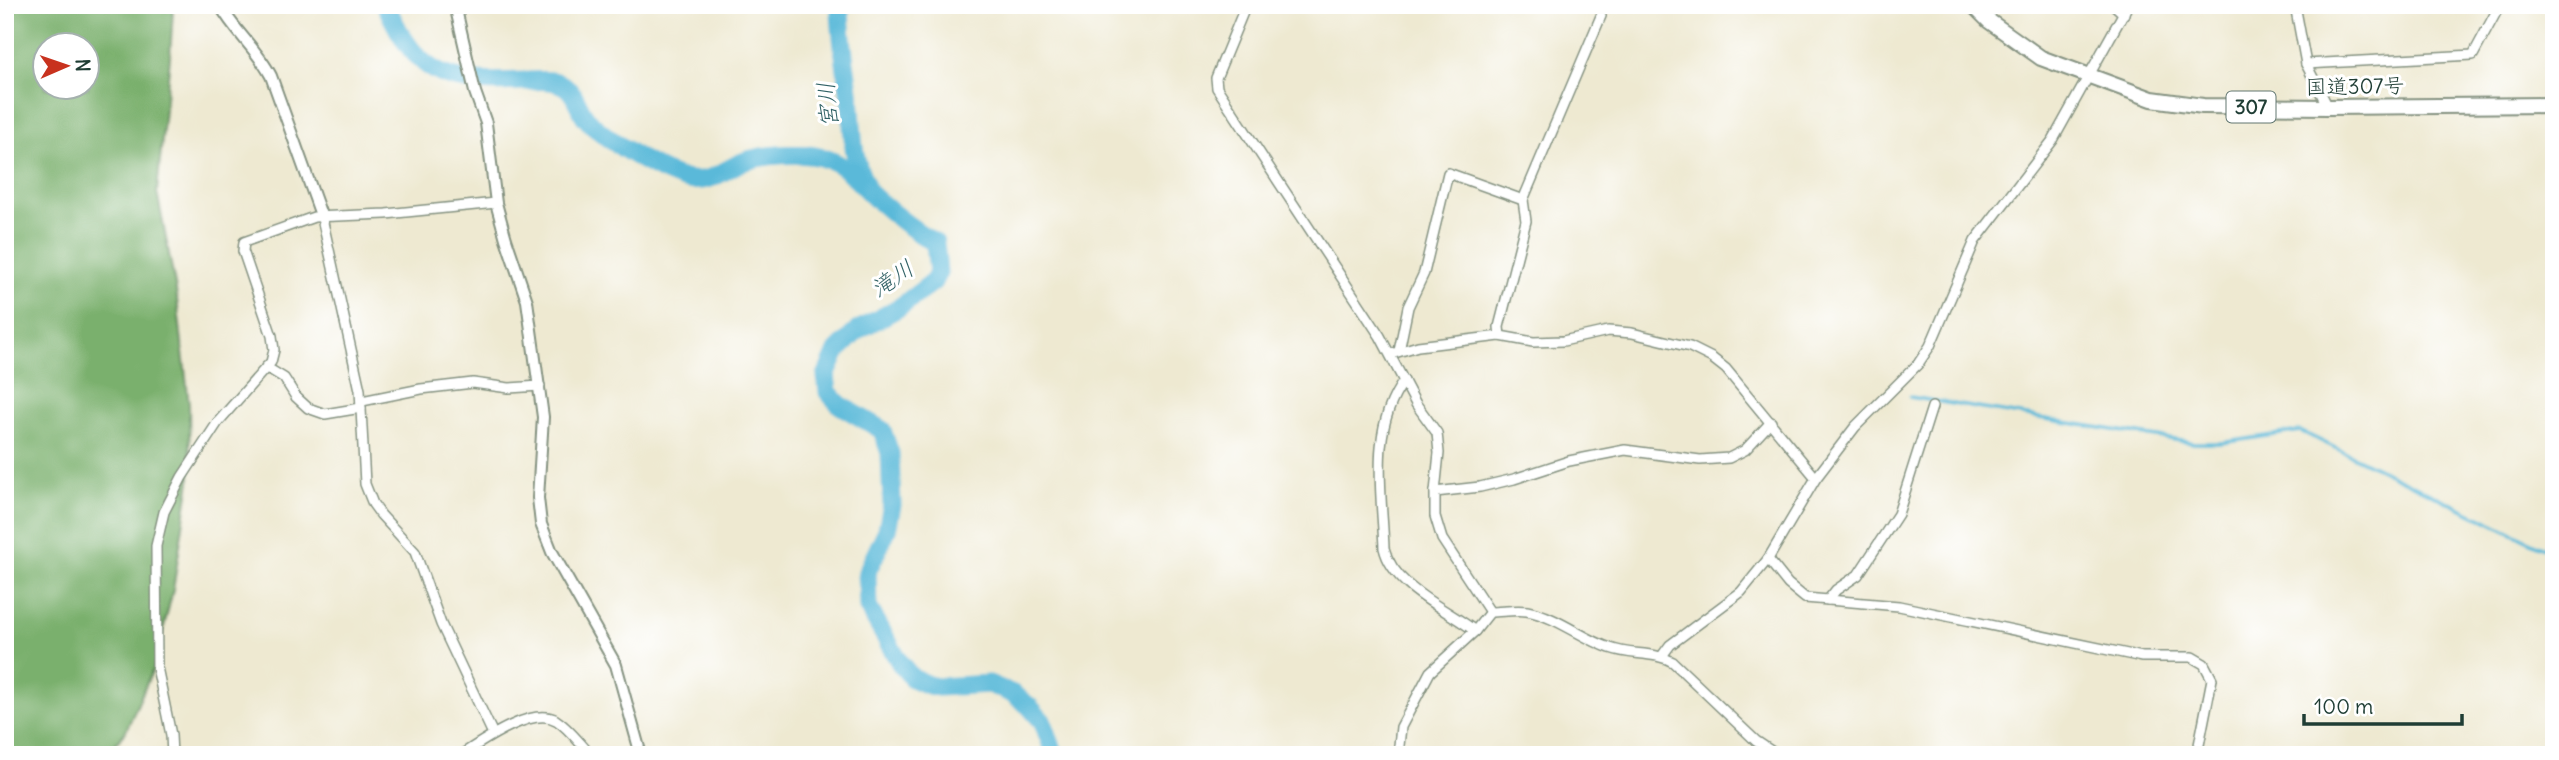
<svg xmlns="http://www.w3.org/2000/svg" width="2559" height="760" font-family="Delius,'Klee One',sans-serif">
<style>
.forest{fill:#7ab06d;stroke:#4c7650;stroke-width:2;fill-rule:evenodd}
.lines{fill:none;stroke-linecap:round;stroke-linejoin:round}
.stream{stroke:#5ab9d9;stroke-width:3.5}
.river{stroke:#5ab9d9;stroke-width:19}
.minor-casing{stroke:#869382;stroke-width:12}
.tertiary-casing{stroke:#869382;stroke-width:14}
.trunk-casing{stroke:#869382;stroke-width:18}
.minor{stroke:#fff;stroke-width:9}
.tertiary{stroke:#fff;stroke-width:10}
.trunk{stroke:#fff;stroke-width:14}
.labels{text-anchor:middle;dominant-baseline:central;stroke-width:6;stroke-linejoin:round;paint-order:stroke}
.shield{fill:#fff;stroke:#627771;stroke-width:2}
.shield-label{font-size:19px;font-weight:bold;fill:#1f3d34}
.street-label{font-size:21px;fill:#1f3d34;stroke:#fff}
.water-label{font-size:23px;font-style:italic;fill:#316266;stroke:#fff}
</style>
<rect width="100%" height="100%" fill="#fff"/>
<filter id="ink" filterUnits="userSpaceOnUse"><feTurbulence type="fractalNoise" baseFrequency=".0143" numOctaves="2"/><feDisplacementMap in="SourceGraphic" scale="14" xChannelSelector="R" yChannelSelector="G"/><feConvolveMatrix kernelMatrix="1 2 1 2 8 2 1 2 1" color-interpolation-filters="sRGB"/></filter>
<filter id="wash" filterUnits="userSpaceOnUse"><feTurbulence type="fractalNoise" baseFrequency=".00686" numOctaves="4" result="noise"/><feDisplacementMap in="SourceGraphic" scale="28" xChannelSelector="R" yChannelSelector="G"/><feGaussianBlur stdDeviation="1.57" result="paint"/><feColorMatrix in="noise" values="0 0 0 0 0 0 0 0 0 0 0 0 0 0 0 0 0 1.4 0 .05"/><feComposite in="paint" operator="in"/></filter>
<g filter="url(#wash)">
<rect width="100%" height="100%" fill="#eee9d1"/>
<path class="forest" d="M5,5H172L173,10L170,57L157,192L176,290L189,404L190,481L173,590L154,667L125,733L106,755H5ZM46,46H88V88H46Z"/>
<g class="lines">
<polyline class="stream" points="1910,397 2194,443 2221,443 2300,431 2554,553"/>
<g class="river">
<path d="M386,5C420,81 448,84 525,81C539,81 554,78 566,87C576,94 578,108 586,118C603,138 663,176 689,180C710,183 721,172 738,164C759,154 805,151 827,159C849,166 859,184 875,198C894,215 913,230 935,243L938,272L933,282L900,307L858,330L837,351L826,376L828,392L840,405L882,430L890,453L892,505L887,530L867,572L868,607L900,663L912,678L928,685L938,687L989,684L1013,694L1029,706L1043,722L1055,755"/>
<path d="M840,5C840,37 846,67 850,98C853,125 851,159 865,183"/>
</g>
</g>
</g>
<g filter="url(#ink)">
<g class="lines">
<defs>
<g id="minor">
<polyline points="1246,5 1216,78 1217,88 1380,336 1416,404 1437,433 1439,453 1435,492 1435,516 1442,539 1490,612"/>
<polyline points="2114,5 2124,14"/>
<polyline points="2295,5 2306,64 2328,107"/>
<polyline points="2551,5 2554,7"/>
<polyline points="2306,64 2473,55 2500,5"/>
<polyline points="322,218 360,390 365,484 373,504 381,515 415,552 441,624 493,734"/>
<polyline points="1500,336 1499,327 1526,221 1523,200 1601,16"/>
<polyline points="1399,351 1408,307 1424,273 1448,173 1523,200"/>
<polyline points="1391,354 1418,346 1500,336 1533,342 1563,341 1608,331 1632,333 1690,347 1712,358 1726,369 1816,478"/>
<polyline points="266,367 284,378 296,397 308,408 325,414 361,408"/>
<path d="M1404,381C1369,428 1382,493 1384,548C1393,587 1445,608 1475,631"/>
<polyline points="362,401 421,389 473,383 509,388 540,386"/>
<polyline points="1435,492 1480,487 1514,479 1569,461 1625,450 1700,460 1729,458 1745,450 1771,422"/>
<polyline points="1768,559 1788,584 1805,598 1899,606 2142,657 2192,657 2204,664 2212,679 2197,755"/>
<polyline points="1828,600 1836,590 1858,575 1898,514 1932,407"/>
<polyline points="1662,656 1670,645 1741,592 1768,559 1816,478 1855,427 1918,364 1930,346 1975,241 2053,140 2128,5"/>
<polyline points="172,755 171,735 157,667 156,546 164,512 182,477 218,422 271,362 274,350 272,336 243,251 244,242 314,217 386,214 496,203"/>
<path d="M461,755C481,742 532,706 556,720C569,728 580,744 591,755"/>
<path d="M1398,755L1401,727L1430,672L1475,631L1490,612C1501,612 1516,609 1527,611C1558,617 1581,638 1610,648C1631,656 1653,651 1673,662L1756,741L1777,755"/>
</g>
<g id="tertiary">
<path d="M220,5C234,31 257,49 271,76L322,218"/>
<polyline points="455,5 475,92 486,123 496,203 506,239 527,301 543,417 538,498 541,524 552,552 616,665 641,755"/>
</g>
<polyline id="trunk" points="1973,5 1989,21 2041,58 2152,99 2203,106 2328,107 2554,105"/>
</defs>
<use href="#minor" class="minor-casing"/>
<use href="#tertiary" class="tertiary-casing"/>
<use href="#trunk" class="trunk-casing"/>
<use href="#minor" class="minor"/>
<use href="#tertiary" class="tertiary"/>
<use href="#trunk" class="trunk"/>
</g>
</g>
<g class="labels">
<rect class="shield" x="2226.5" y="91.5" width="49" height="31" rx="5"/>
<g class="shield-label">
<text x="2251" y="107">307</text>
</g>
<g class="street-label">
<text transform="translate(2355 86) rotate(-1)">国道307号</text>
</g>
<g class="water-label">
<text transform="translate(827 105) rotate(-96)">宮川</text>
<text transform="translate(892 278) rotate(-34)">滝川</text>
</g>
</g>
<rect width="2559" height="760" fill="none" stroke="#fff" stroke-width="28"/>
<g transform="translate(66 66) rotate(88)"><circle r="33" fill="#ffffff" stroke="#a5b1ae" stroke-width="2"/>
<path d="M0-5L12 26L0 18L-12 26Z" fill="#c8321e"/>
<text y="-10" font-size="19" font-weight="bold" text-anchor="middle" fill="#1f3d34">N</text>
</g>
<path d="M2304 714v10h158v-10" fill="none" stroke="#1f3d34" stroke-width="3.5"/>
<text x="2314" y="714" font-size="21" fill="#1f3d34" stroke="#ffffff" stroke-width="5" paint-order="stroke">100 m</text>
</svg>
